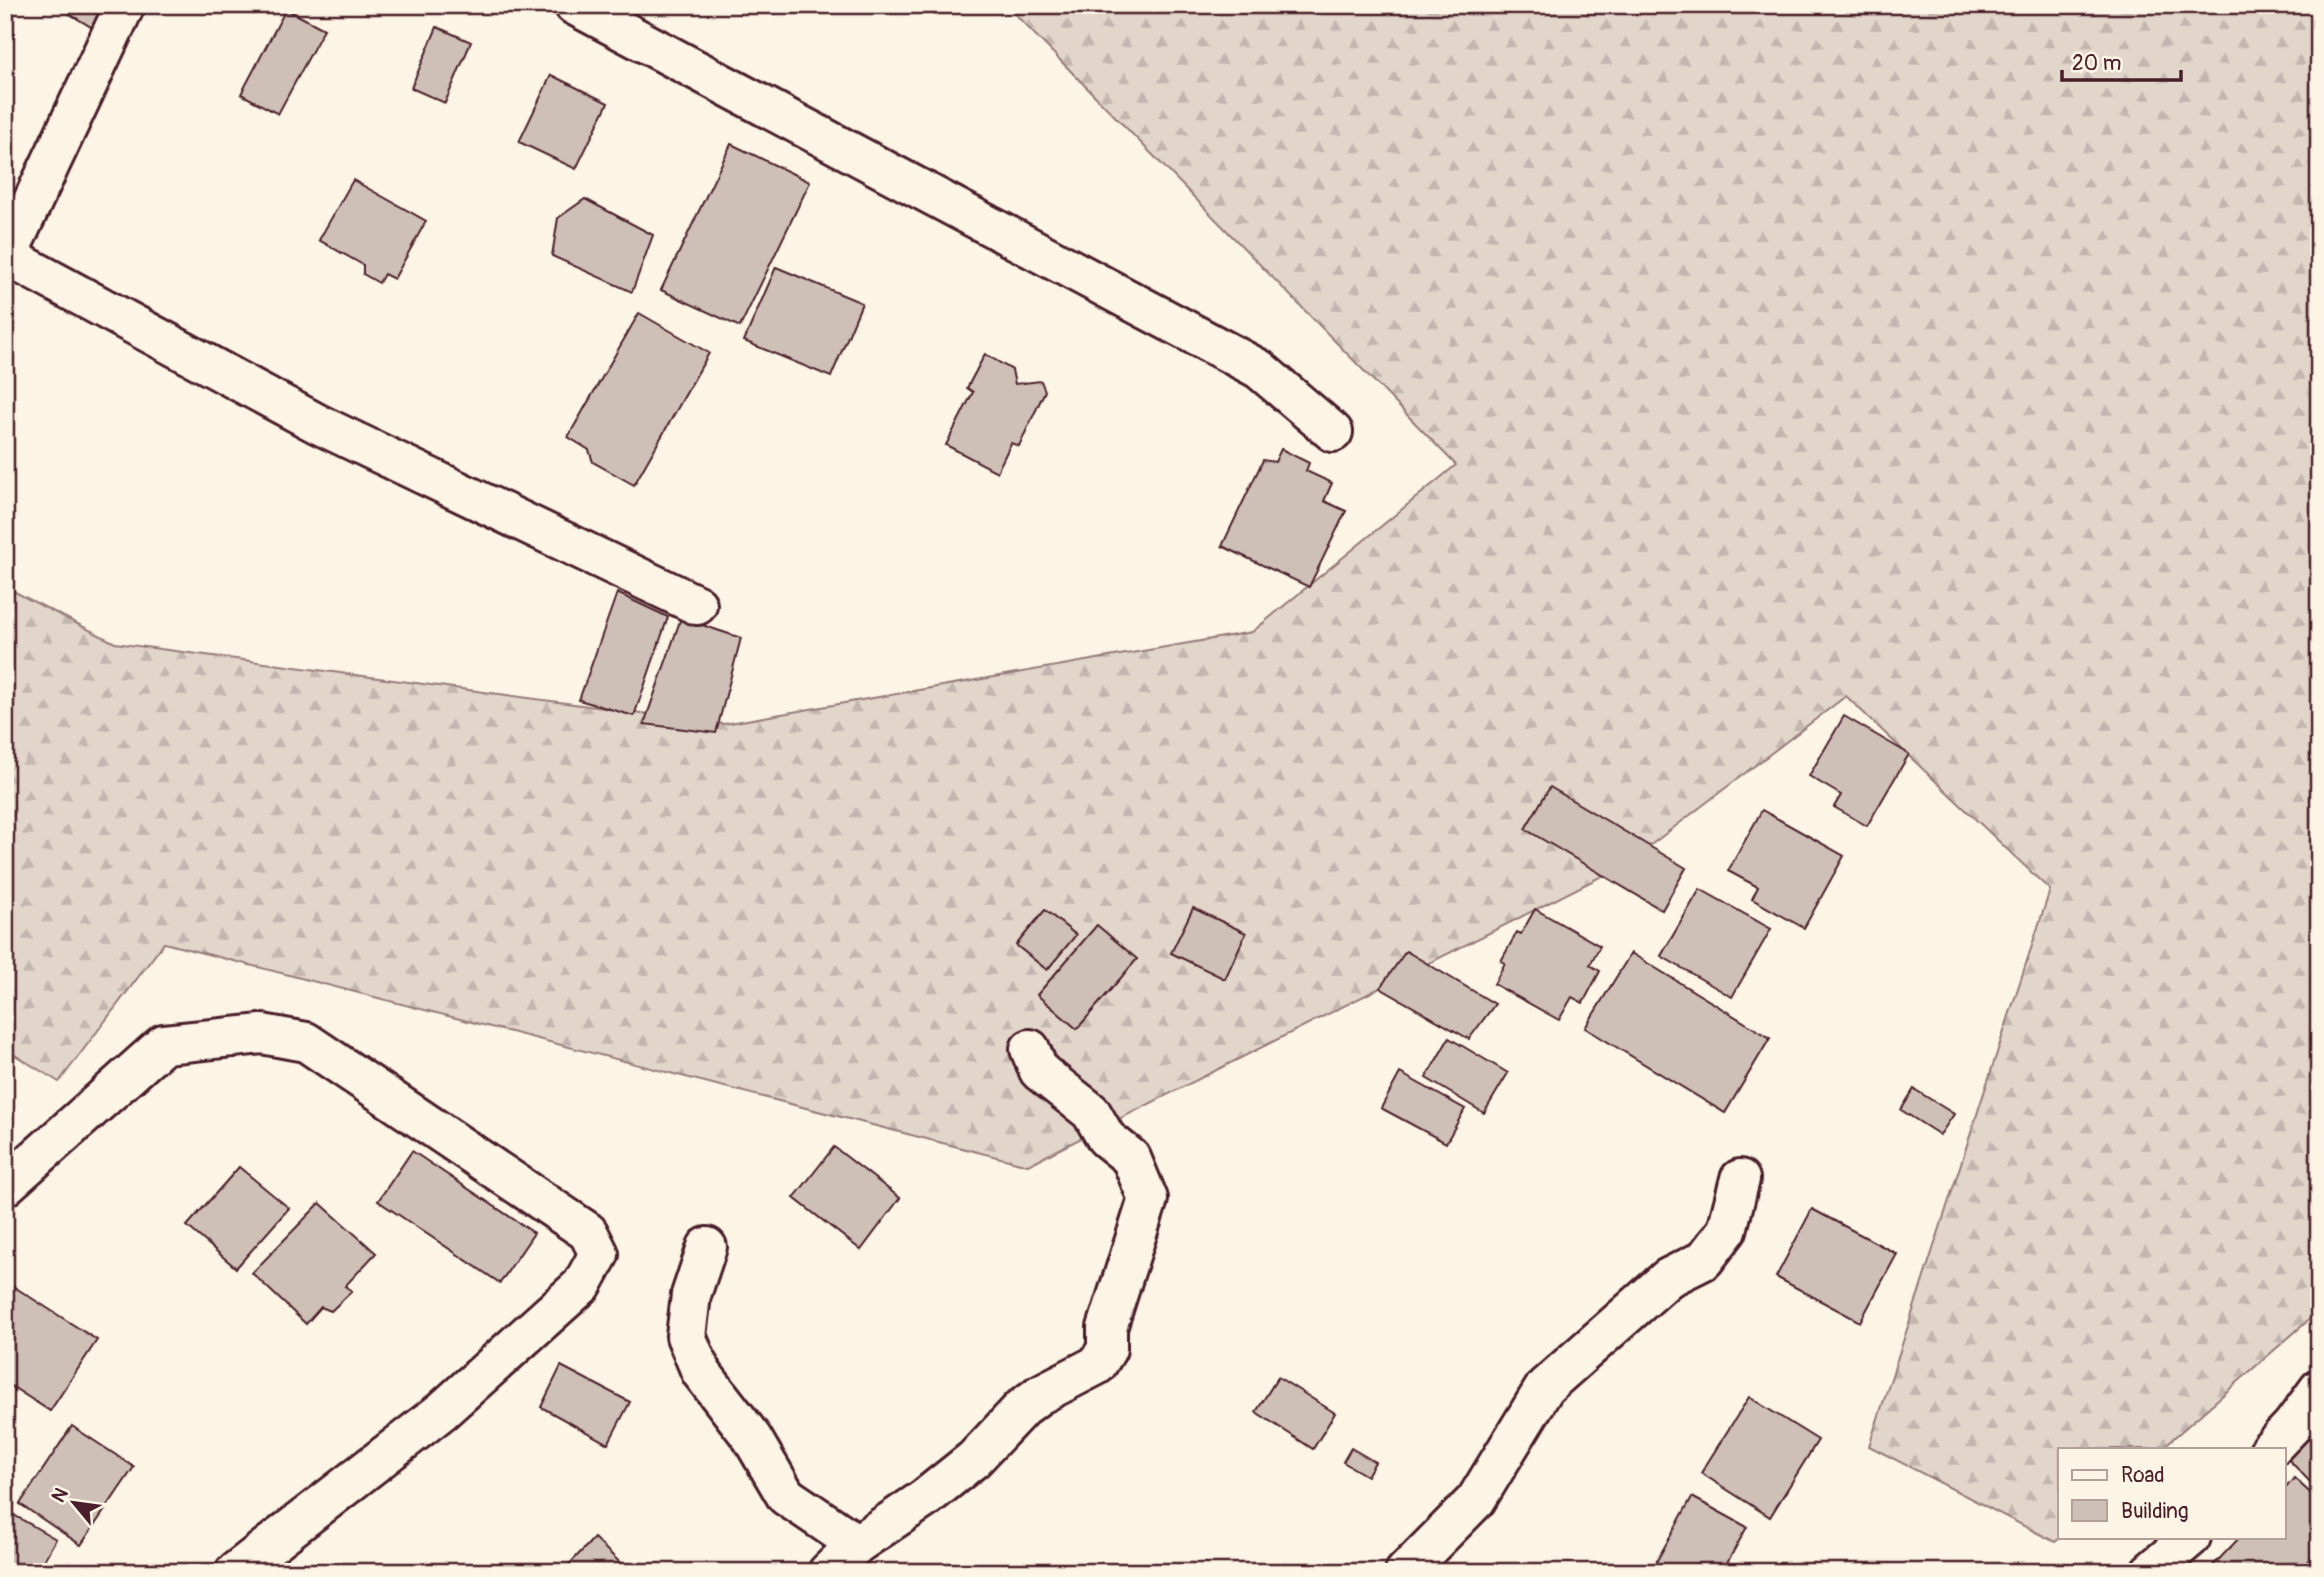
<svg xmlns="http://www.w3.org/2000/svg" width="2324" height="1577" font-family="Pangolin,sans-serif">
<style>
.forest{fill:url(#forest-firs);stroke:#967a7a;stroke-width:2}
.building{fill:#cfc0b7;stroke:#4a1f2b;stroke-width:2}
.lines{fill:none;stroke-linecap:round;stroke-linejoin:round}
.minor-casing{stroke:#4a1f2b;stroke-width:44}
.minor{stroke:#fcf5e5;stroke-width:38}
</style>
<defs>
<pattern id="forest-firs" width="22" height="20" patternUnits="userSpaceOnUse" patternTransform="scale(1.75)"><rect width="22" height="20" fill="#e2d5ca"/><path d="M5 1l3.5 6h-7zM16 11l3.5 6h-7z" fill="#c3b6ae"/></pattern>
</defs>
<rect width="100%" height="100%" fill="#fcf5e5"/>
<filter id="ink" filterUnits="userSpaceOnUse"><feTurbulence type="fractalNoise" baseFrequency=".0143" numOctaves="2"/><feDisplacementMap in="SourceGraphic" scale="14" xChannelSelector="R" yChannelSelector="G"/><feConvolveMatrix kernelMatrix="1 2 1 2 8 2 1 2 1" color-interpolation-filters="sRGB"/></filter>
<g filter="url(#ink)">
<polygon class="forest" points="1006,5 2319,5 2319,1311 2161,1449 2060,1449 2061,1537 2055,1542 1869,1446 2050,890 1846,696 1626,864 1028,1165 164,943 59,1082 5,1049 5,587 115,643 724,724 1252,632 1456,465"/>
<g class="building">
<polygon points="55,5 106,5 96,30"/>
<polygon points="286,9 324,29 278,114 241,94"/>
<polygon points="437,27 471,42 445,103 411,88"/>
<polygon points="551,75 608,103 576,169 519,142"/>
<polygon points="731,144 810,182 740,327 661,290"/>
<polygon points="353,180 426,221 394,279 384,274 379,283 363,274 363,265 319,240"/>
<polygon points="585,199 653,235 632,292 552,256 558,218"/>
<polygon points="776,267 862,303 831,377 744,341"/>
<polygon points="639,313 709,353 634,485 593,462 589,450 568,437"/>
<polygon points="985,354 1012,370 1015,384 1041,381 1045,391 1019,446 1011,443 997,472 946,445 973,392 967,388"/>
<polygon points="1281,449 1309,463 1306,471 1332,483 1324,501 1346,511 1309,587 1222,546 1263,460 1275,462"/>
<polygon points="617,593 668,617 634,716 579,700"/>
<polygon points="681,618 741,638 716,733 644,724"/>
<polygon points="1844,716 1909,754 1867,826 1834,807 1841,795 1809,776"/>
<polygon points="1550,787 1686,868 1662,910 1525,829"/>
<polygon points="1762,810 1844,856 1804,928 1752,899 1758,887 1728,871"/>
<polygon points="1700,889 1771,929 1732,997 1661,956"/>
<polygon points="1193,908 1246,933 1225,979 1171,953"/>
<polygon points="1535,909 1600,946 1590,965 1600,971 1583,1003 1572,997 1559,1020 1494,984 1505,963 1501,961 1517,932 1521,934"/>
<polygon points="1045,910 1076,935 1047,970 1016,945"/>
<polygon points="1097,925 1137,959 1077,1029 1037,995"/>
<polygon points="1406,951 1495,1004 1469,1039 1380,988"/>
<polygon points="1631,953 1770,1038 1725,1113 1585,1028"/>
<polygon points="1449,1038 1508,1073 1484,1113 1426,1078"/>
<polygon points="1400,1073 1465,1109 1446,1143 1381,1108"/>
<polygon points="1914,1089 1954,1114 1940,1135 1901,1110"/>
<polygon points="834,1147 900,1198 861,1250 794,1198"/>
<polygon points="412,1151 534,1233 500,1283 378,1201"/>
<polygon points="239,1167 289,1208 236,1268 187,1226"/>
<polygon points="320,1203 376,1253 345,1286 352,1291 331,1311 321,1307 306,1324 252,1273"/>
<polygon points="1812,1209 1897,1254 1860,1322 1776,1277"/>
<polygon points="5,1281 97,1340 50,1411 5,1382"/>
<polygon points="561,1366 630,1402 608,1444 541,1407"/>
<polygon points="1278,1377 1335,1413 1313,1449 1256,1412"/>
<polygon points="1749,1397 1818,1440 1770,1517 1701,1473"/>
<polygon points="2319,1413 2319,1491 2284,1455"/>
<polygon points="72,1426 134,1467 81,1545 20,1504"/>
<polygon points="1351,1448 1375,1462 1367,1476 1343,1462"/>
<polygon points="2294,1478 2319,1501 2319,1550 2298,1572 2207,1572 2240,1537 2284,1537 2284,1490"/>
<polygon points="1692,1497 1747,1527 1722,1572 1670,1572 1655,1564"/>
<polygon points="5,1510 56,1539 37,1572 5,1572"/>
<polygon points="594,1538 630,1572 562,1572"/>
<polygon points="1608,1562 1627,1572 1603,1572"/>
</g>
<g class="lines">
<defs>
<g id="minor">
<polyline points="574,5 1259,369 1333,432"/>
<polyline points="5,255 318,424 697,605"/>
<polyline points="7,256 125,5"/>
<polyline points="5,1186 164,1044 262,1034 306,1042 588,1232 599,1254 582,1285 442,1411 235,1572"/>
<polyline points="707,1247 691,1295 686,1336 701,1372 752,1438 786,1496 857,1544"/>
<polyline points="2270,1449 2292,1426 2319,1389"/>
<polyline points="828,1572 857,1544 924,1499 974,1459 1022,1408 1039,1395 1097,1365 1107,1349 1107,1328 1148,1199 1131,1158 1106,1138 1091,1112 1039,1071 1030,1049"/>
<polyline points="1405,1572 1476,1500 1545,1387 1668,1278 1704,1260 1727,1230 1740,1179"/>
<polyline points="2150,1572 2191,1537"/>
</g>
</defs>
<use href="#minor" class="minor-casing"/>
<use href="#minor" class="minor"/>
</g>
</g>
<rect width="2324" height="1577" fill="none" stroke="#fcf5e5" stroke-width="28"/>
<rect x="14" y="14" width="2296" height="1549" fill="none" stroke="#4a1f2b" stroke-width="2.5" filter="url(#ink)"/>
<rect x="2058" y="1448" width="228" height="91" fill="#fcf5e5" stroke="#b59f9b" stroke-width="2"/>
<rect x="2072" y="1470" width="35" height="10" fill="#fcf5e5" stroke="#b59f9b" stroke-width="2"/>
<text x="2121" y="1482" font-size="21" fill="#4a1f2b">Road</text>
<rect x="2072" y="1500" width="35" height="21" fill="#cfc0b7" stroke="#b59f9b" stroke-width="2"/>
<text x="2121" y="1518" font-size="21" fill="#4a1f2b">Building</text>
<g transform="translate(74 1503) rotate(299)" stroke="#fcf5e5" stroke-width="5" paint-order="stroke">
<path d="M0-5L12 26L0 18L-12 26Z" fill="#4a1f2b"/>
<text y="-10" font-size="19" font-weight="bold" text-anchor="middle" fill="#4a1f2b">N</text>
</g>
<path d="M2062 70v10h119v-10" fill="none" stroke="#4a1f2b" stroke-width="3.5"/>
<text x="2072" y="70" font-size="21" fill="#4a1f2b" stroke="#fcf5e5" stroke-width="5" paint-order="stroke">20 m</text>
</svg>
